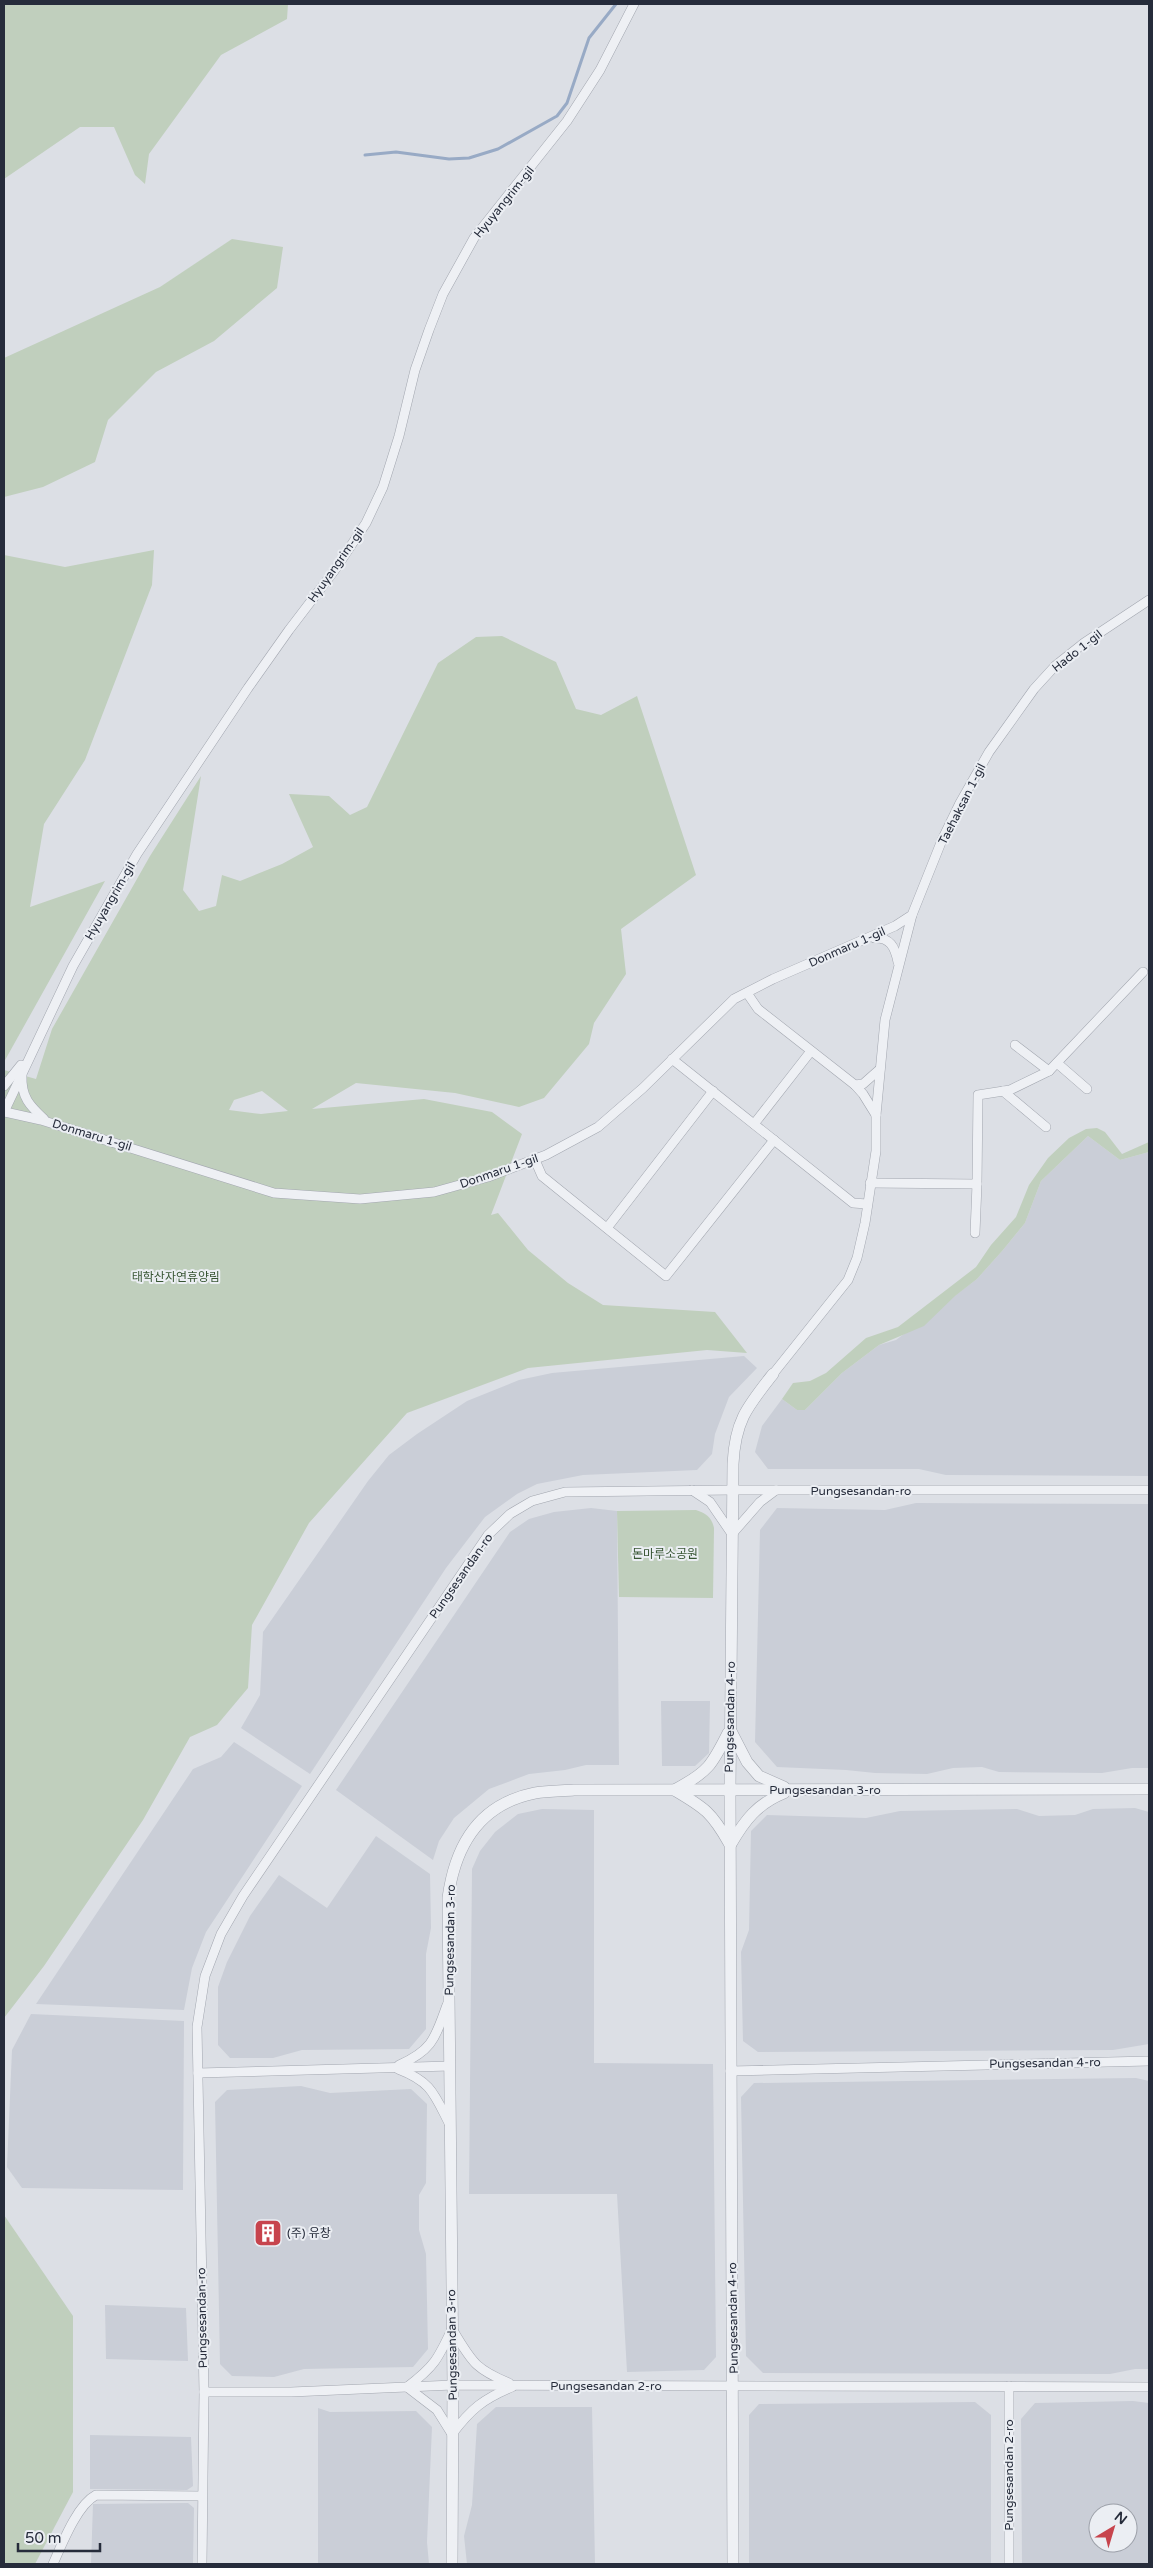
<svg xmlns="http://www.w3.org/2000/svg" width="1153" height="2568" font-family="'Varela Round','Noto Sans KR',sans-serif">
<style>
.built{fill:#caced7;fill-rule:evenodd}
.green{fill:#c0cfbd;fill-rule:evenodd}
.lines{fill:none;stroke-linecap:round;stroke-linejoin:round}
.stream{stroke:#98aac5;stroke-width:3}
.minor-casing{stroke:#a2a6af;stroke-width:10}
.tertiary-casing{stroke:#a2a6af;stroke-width:12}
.minor{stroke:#eef0f4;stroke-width:9}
.tertiary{stroke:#eef0f4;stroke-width:11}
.labels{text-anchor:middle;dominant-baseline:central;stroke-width:4;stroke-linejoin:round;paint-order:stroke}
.street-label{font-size:12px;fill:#262c3b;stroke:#ebeef3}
.park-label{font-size:12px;fill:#385634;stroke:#ebeef3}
.poi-label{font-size:12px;fill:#262c3b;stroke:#ebeef3;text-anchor:start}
</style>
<rect width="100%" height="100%" fill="#dcdfe5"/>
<g class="built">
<polygon points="1088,1136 1120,1160 1149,1152 1149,1476 946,1475 919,1469 768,1469 755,1452 762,1426 782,1399 797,1410 805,1410 842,1373 879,1345 896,1340 977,1279 1003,1250 1025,1223 1041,1181"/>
<polygon points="744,1356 757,1368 729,1397 715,1434 712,1454 697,1470 583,1475 537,1484 517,1494 485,1517 446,1568 310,1774 241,1728 260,1695 263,1632 368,1481 389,1455 417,1434 467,1401 519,1380 552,1373"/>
<polygon points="916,1503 1149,1504 1149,1768 1132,1768 1102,1773 999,1772 982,1767 953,1768 927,1774 875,1773 846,1770 777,1767 755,1742 760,1530 777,1508 885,1510"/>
<polygon points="591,1508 617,1511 619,1765 586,1765 565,1770 529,1774 489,1789 454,1818 439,1841 433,1860 336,1790 510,1532 529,1519 554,1512"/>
<polygon points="661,1701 710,1701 709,1753 695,1766 662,1766"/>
<polygon points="234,1742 302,1786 206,1932 192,1968 184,2010 36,2004 193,1769 221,1757"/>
<polygon points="1135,1808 1149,1812 1149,2044 1113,2050 758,2052 743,2041 741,1952 749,1930 751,1831 767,1815 866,1818 900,1811 1017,1809 1039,1816 1075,1815 1093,1809"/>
<polygon points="542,1809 594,1810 594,2063 713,2064 716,2357 704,2370 627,2372 617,2194 469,2194 472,1869 480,1851 495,1832 518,1814"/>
<polygon points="376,1836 430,1874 431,1928 426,1954 426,2029 409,2049 302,2050 273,2058 230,2058 218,2045 218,1987 227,1962 250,1916 279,1875 327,1908"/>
<polygon points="31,2014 184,2021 183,2190 22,2188 7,2167 12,2050"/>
<polygon points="1136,2078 1149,2081 1149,2369 1135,2369 1110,2374 763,2373 746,2356 741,2097 754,2083"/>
<polygon points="301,2086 330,2093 411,2089 427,2104 426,2183 419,2195 419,2230 426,2254 428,2349 413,2367 304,2369 274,2377 232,2376 220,2364 215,2102 227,2090"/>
<polygon points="105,2305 186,2308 188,2361 106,2359"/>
<path d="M1133,2401L1149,2403V2564H1022L1021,2419L1035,2403ZM1098,2513H1128V2543H1098Z"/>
<polygon points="975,2402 991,2415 991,2564 749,2564 749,2415 759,2404"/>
<polygon points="496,2407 592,2407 595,2564 467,2564 464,2536 472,2505 477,2424"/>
<polygon points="318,2408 330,2412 416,2411 432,2427 427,2542 429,2564 318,2564"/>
<polygon points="90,2435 191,2437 193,2486 187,2490 90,2489"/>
<polygon points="188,2503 194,2508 193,2564 91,2564 93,2504"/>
</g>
<g class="green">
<polygon points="4,4 288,4 287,19 221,55 149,154 145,184 135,175 114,127 80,127 4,179"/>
<polygon points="232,239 283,247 277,288 214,341 156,372 108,420 95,462 43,487 4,497 4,358 160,287"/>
<polygon points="154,550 152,585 85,760 44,824 30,907 105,881 4,1062 4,555 65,567"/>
<path d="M502,636L556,662L576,709L601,715L637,696L696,875L621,929L626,974L594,1023L589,1044L544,1098L519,1107L455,1093L356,1083L312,1109L424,1099L492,1112L522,1134L491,1215L498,1213L528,1250L568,1283L603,1305L715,1312L747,1353L707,1350L528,1368L407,1413L309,1523L252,1625L248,1688L217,1725L190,1737L143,1820L44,1966L4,2018V1070L36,1079L52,1029L150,856L201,776L183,890L199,911L216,906L222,875L240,881L282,864L313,847L289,794L329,796L350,815L367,807L438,663L476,637ZM262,1091L288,1111L261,1114L229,1110L234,1100Z"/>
<polygon points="1097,1128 1105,1132 1122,1154 1149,1142 1149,1152 1120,1160 1088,1136 1041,1181 1025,1223 1003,1250 977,1279 955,1296 924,1326 879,1345 842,1373 805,1410 797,1410 782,1399 793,1383 810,1381 826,1373 866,1338 898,1327 976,1267 991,1245 1016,1217 1029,1185 1048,1158 1069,1138 1086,1129"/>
<path d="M696,1510C706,1513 712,1518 714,1528L713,1598L619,1597L617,1511Z"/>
<polygon points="4,2215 73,2316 73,2492 35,2564 4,2564"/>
</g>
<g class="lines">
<polyline class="stream" points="365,155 396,152 449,159 469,158 498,149 557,116 567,103 589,38 616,4"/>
<defs>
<g id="minor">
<path d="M874,938C890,937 895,947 898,962"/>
<polyline points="747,993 758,1009 855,1085 863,1094 876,1115"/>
<polyline points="1015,1045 1049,1071"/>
<polyline points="672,1059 853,1203 867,1204"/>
<polyline points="1057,1063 1087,1089"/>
<path d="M22,1076C21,1097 30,1106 44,1119"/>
<polyline points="855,1085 863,1084 880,1069"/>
<polyline points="4,1086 21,1065"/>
<polyline points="1003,1091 1046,1127"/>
<polyline points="4,1112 73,966 137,854 248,688 289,630 334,571 366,523 383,487 399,436 415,370 429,330 443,294 474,238 567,121 600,70 634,4"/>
<polyline points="5,1112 41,1120 274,1193 360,1199 434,1192 488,1177 546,1155 598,1127 643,1088 734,999 773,979 895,926 912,915 942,840 960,803 989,752 1034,689 1055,666 1084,643 1149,600"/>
<polyline points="754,1124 811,1051"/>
<polyline points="535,1160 542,1176 666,1276 774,1140"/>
<polyline points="870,1183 977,1184 978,1095 1010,1090 1049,1071 1143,972"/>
<polyline points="607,1228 713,1091"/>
<polyline points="975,1233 977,1184"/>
<polyline points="773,1374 848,1280 857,1258 865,1223 876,1151 876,1115 885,1020 912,915"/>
<polyline points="692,1490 710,1502 732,1534 760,1502 776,1490"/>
<path d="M399,2065C433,2050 435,2038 447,2005"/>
<path d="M398,2069C432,2082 434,2094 450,2125"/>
<polyline points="730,2071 1149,2061"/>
<polyline points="198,2073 450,2066"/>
<path d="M452,2329C438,2359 434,2367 407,2387L437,2410L452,2434C471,2409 483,2399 512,2387"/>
<path d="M452,2329C472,2361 473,2368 509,2383"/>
<polyline points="204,2392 291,2392 453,2385 1149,2387"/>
<path d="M53,2564C62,2544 77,2505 96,2495L202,2496"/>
<polyline points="202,2564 204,2392 197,2027 205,1976 221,1934 243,1896 488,1535 510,1514 532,1501 565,1492 732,1490 1149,1490"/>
<polyline points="1009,2564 1009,2386"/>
</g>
<g id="tertiary">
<polyline points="731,1731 747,1762 759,1776 784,1787"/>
<path d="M676,1789C708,1772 712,1765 728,1733"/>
<path d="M676,1791C705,1808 712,1813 729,1843"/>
<path d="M731,1844C745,1820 757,1804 784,1793"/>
<path d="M452,2564L453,2385L448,1898C455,1846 479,1804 535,1793C548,1791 561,1791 574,1790L1149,1789"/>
<path d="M733,2564L730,1790L733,1464C735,1421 747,1407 773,1374"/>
</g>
</defs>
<use href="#minor" class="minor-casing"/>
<use href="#tertiary" class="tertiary-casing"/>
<use href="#minor" class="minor"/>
<use href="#tertiary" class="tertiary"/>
</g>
<defs>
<symbol id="building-square" viewBox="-11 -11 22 22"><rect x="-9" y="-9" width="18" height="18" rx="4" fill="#c7444d" stroke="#ebeef3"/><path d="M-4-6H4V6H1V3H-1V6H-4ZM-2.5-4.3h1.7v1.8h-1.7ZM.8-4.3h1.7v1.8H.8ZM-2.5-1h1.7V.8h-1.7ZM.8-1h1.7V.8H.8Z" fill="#fff"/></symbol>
</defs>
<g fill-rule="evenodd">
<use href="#building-square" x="252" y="2217" width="32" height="32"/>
</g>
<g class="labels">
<g class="street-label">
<text transform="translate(504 202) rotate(-51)">Hyuyangrim-gil</text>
<text transform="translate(336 565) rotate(-55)">Hyuyangrim-gil</text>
<text transform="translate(1077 651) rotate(-38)">Hado 1-gil</text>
<text transform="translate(962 804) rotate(-63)">Taehaksan 1-gil</text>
<text transform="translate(110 901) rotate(-60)">Hyuyangrim-gil</text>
<text transform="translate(847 947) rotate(-24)">Donmaru 1-gil</text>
<text transform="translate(92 1135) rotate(17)">Donmaru 1-gil</text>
<text transform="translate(499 1171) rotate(-19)">Donmaru 1-gil</text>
<text x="861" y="1491">Pungsesandan-ro</text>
<text transform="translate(461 1576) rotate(-55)">Pungsesandan-ro</text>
<text transform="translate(730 1717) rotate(-89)">Pungsesandan 4-ro</text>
<text x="825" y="1790">Pungsesandan 3-ro</text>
<text transform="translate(450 1940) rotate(-89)">Pungsesandan 3-ro</text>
<text transform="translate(1045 2063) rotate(-1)">Pungsesandan 4-ro</text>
<text transform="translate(202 2318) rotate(-91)">Pungsesandan-ro</text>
<text transform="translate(733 2318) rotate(-91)">Pungsesandan 4-ro</text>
<text transform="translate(452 2345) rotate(-91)">Pungsesandan 3-ro</text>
<text x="606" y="2386">Pungsesandan 2-ro</text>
<text transform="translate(1009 2475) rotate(-90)">Pungsesandan 2-ro</text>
</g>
<g class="park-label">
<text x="176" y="1277">태학산자연휴양림</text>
<text x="665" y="1554">돈마루소공원</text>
</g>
<g class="poi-label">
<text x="287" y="2233">(주) 유창</text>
</g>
</g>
<rect width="1153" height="2568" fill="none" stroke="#262c3b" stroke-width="10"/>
<g transform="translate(1113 2528) rotate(38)"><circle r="24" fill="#ebeef3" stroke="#9ca0a9"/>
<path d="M0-4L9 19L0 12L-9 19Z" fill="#c7444d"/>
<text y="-8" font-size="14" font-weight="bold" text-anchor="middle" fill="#262c3b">N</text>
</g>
<path d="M18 2543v8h82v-8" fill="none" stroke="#262c3b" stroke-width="2.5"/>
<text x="25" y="2543" font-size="15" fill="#262c3b" stroke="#ebeef3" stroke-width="4" paint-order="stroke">50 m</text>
</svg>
